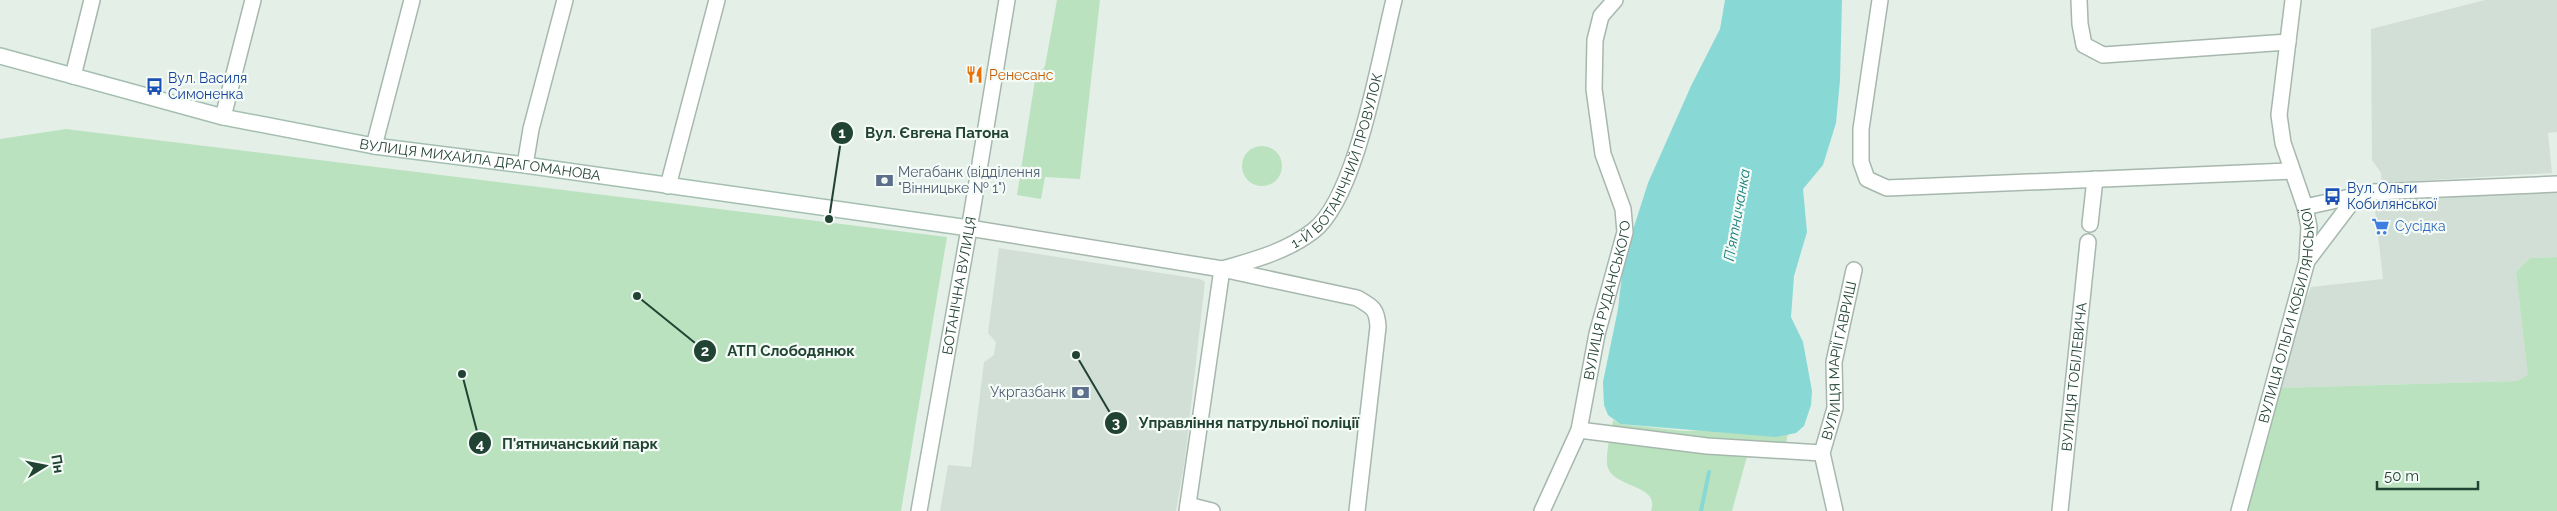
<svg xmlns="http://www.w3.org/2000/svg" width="2557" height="511" font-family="Raleway,sans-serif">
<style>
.built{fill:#d2dfd7}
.green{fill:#bbe2be}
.water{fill:#88d8d5}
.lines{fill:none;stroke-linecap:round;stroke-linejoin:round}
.stream{stroke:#88d8d5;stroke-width:4}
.street-casing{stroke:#a6b8ae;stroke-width:18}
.secondary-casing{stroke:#a4bfb1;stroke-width:18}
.street{stroke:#fff;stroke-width:15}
.secondary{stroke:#fff;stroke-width:15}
.labels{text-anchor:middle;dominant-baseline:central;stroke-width:4.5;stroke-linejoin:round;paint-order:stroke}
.food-label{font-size:14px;fill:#c56008;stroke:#f5fbf7;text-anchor:start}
.transit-label{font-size:14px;fill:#164399;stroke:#f5fbf7;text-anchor:start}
.street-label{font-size:14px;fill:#214333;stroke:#f5fbf7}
.service-label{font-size:14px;fill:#4e5e75;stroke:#f5fbf7;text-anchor:start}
.shop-label{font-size:14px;fill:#366cbe;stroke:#f5fbf7;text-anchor:start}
.water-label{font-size:15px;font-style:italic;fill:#157f7d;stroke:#f5fbf7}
.leader{fill:none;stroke:#214333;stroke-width:2}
.callout-dot{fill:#214333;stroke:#f5fbf7;stroke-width:2}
.mark-label{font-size:15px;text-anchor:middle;font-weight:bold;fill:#fff}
.callout-label{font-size:15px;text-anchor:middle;font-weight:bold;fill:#214333;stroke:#f5fbf7;stroke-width:4.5;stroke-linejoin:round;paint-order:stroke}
</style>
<rect width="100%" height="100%" fill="#e4efe8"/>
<g class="built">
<polygon points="2485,0 2557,0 2557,132 2548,133 2552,173 2382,183 2381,173 2372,160 2371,29"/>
<polygon points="2557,191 2557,257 2530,258 2516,272 2529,375 2517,381 2280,388 2302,309 2311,287 2383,279 2374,200"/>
<polygon points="999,248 1200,279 1205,282 1185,459 1176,511 940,511 948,465 971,467 984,362 994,355 996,342 988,333"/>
</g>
<g class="green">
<polygon points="1057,0 1100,0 1080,179 1045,177 1041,199 1017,195 1035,80 1045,66"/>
<polygon points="66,129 947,237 901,511 0,511 0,139"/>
<circle cx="1262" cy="166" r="20"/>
<polygon points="2557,257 2557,511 2239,511 2273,388 2517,381 2528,375 2516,272 2530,258"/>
<path d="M1613,420L1620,424L1685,431L1711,430L1790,435L1787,436L1786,451L1749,449L1732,511H1651C1661,483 1610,489 1607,464C1606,451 1611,433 1613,420Z"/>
</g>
<polygon class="water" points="1725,0 1842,0 1840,80 1836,123 1823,165 1803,189 1807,232 1794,276 1791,317 1803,342 1812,391 1811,405 1804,426 1796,433 1776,437 1620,424 1608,415 1604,405 1603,382 1618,309 1624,258 1648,183 1691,86 1720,29"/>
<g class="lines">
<polyline class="stream" points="1701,511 1709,472"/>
<defs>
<g id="street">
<polyline points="1880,0 1861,129 1861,162 1867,179 1887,188 2291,171"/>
<polyline points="2079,0 2080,24 2084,45 2103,55 2288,42"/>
<polyline points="73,76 92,0"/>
<polyline points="223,117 253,0"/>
<polyline points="374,146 412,0"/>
<polyline points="525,165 531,129 565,0"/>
<polyline points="668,186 717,0"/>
<polyline points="2305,207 2373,192 2557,184"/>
<polyline points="2090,224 2095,179"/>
<path d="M969,228L1222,269L1357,298C1373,307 1377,309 1378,327L1357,511"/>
<polyline points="2307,261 2358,194"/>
<path id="s1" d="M1226,268C1257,259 1287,251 1313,231C1357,198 1380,55 1394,0"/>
<polyline points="1579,430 1707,446 1822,453"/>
<polyline points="1188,505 1212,511"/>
<path id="s2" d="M919,511L972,212L1007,0"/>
<polyline points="1187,511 1222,269"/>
<path id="s3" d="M1542,511L1579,430L1597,334L1625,232L1623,209L1603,154L1594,89L1595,40L1601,16L1615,0"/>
<path id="s4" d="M1835,511L1822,453L1835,408L1834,362L1854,270"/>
<path id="s5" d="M2060,511L2088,242"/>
<path id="s6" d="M2239,511L2307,261L2309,227L2305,207L2283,143L2279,115L2293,0"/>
</g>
<g id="secondary">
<path id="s7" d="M0,56L223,117L374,146L525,165L969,228"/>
</g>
</defs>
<use href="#street" class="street-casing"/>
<use href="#secondary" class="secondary-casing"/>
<use href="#street" class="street"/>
<use href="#secondary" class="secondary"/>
</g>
<defs>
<symbol id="restaurant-bare" viewBox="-9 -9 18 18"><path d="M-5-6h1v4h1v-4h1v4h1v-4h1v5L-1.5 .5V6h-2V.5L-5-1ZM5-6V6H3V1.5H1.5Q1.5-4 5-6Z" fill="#e8710a" stroke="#f5fbf7" stroke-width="2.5" paint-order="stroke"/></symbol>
<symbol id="bus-bare" viewBox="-9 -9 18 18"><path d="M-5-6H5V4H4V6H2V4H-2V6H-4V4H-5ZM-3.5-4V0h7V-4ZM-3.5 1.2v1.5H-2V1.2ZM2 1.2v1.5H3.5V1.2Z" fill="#1a4fb4" stroke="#f5fbf7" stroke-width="2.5" paint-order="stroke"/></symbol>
<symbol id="bank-bare" viewBox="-9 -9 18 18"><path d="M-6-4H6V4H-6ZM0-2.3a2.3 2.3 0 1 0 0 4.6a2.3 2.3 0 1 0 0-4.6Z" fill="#5c6f8a" stroke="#f5fbf7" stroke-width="2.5" paint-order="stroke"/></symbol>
<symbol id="supermarket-bare" viewBox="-9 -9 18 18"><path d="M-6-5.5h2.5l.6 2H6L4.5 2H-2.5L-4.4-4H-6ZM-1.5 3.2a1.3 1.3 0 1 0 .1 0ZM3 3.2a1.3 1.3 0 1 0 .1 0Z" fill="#3f7fe0" stroke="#f5fbf7" stroke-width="2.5" paint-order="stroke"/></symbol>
</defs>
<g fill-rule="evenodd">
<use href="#restaurant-bare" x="962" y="62" width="25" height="25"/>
<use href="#bus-bare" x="142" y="74" width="25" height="25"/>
<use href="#bank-bare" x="872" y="168" width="25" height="25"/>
<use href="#bus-bare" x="2320" y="184" width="25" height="25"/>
<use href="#supermarket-bare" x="2368" y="214" width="25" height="25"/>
<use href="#bank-bare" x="1068" y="380" width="25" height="25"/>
</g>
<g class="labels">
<g class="food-label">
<text x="989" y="75">Ренесанс</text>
</g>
<g class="transit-label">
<text x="168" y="78">Вул. Василя<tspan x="168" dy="16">Симоненка</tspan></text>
<text x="2347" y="188">Вул. Ольги<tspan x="2347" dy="16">Кобилянської</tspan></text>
</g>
<g class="street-label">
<text stroke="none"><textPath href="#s1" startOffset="169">1-Й БОТАНІЧНИЙ ПРОВУЛОК</textPath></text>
<text stroke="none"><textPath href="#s7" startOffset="492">ВУЛИЦЯ МИХАЙЛА ДРАГОМАНОВА</textPath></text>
<text stroke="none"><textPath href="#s2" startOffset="229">БОТАНІЧНА ВУЛИЦЯ</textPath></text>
<text stroke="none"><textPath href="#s3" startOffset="222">ВУЛИЦЯ РУДАНСЬКОГО</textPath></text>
<text stroke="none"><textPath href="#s6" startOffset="202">ВУЛИЦЯ ОЛЬГИ КОБИЛЯНСЬКОЇ</textPath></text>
<text stroke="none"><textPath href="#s4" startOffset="154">ВУЛИЦЯ МАРІЇ ГАВРИШ</textPath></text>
<text stroke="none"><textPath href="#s5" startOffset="135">ВУЛИЦЯ ТОБІЛЕВИЧА</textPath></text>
</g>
<g class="service-label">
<text x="898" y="172">Мегабанк (відділення<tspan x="898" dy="16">"Вінницьке № 1")</tspan></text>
<text x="1066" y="392" text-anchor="end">Укргазбанк</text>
</g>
<g class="shop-label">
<text x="2395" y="226">Сусідка</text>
</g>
<g class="water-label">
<text transform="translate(1737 215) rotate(-80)">П'ятничанка</text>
</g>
</g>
<path class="leader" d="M829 219L842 133M637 296L705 351M1076 355L1116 423M462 374L480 443"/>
<g class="callout-dot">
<circle cx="829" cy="219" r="5"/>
<circle cx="637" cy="296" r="5"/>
<circle cx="1076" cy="355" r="5"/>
<circle cx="462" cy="374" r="5"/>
<circle cx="842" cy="133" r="12"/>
<circle cx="705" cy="351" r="12"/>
<circle cx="1116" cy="423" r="12"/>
<circle cx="480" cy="443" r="12"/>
</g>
<g class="mark-label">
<text x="842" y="138">1</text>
<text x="705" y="356">2</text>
<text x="1116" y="428">3</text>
<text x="480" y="449">4</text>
</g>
<g class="callout-label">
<text x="937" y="138">Вул. Євгена Патона</text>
<text x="791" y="356">АТП Слободянюк</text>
<text x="1249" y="428">Управління патрульної поліції</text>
<text x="580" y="449">П'ятничанський парк</text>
</g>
<g transform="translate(45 466) rotate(80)" stroke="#f5fbf7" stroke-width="4" paint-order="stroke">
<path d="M0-4L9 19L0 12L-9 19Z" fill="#214333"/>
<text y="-8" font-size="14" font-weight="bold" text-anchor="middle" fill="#214333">Пн</text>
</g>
<path d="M2377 481v8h101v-8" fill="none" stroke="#214333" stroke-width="2.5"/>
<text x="2384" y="481" font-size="15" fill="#214333" stroke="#f5fbf7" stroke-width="4" paint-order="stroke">50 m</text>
</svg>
